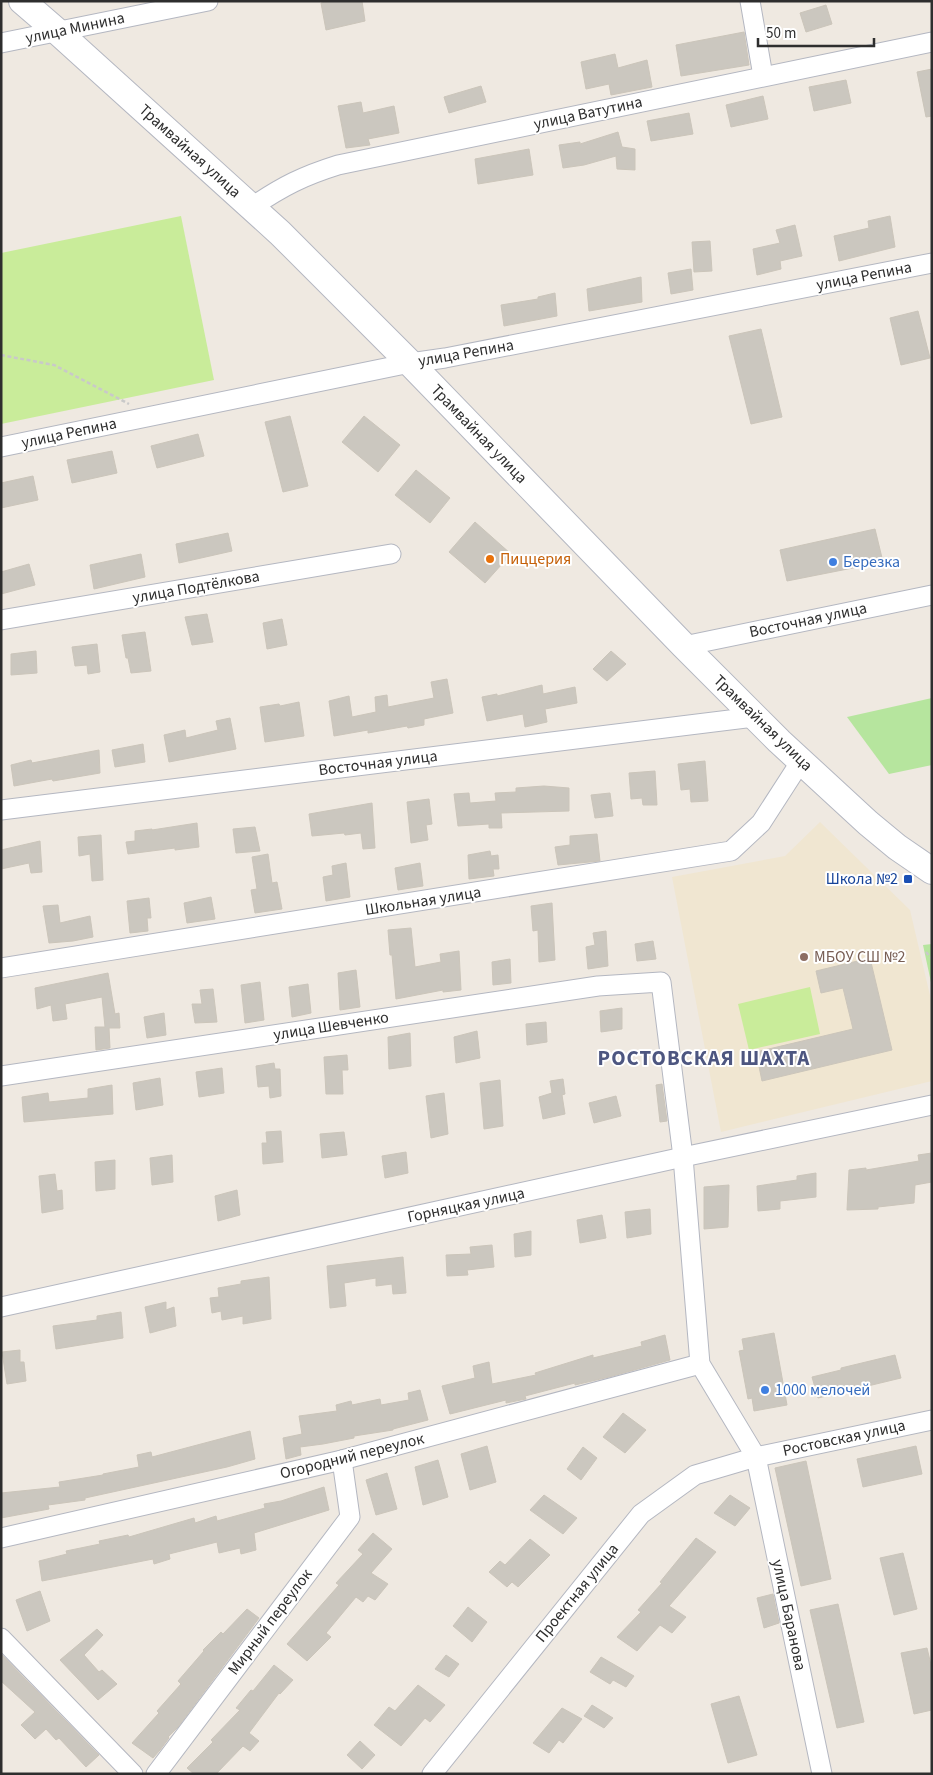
<svg xmlns="http://www.w3.org/2000/svg" width="933" height="1775" font-family="'Source Sans 3',sans-serif">
<style>
.education{fill:#f0e6d1}
.green{fill:#b6e59e}
.pitch{fill:#c9ec9a}
.building{fill:#cbc7bf;stroke:#cbc5ba}
.lines{fill:none;stroke-linecap:round;stroke-linejoin:round}
.street-casing{stroke:#b4b7c1;stroke-width:21}
.secondary-casing{stroke:#b4b7c1;stroke-width:28}
.path{stroke:#c9c9c9;stroke-width:2.5;stroke-dasharray:4 2.5;stroke-linecap:butt}
.street{stroke:#fff;stroke-width:19}
.secondary{stroke:#fff;stroke-width:26}
.food-dot{fill:#e8710a;stroke:#fff;stroke-width:2}
.shop-dot{fill:#3f7fe0;stroke:#fff;stroke-width:2}
.transit-dot{fill:#1a4fb4;stroke:#fff;stroke-width:2}
.education-dot{fill:#8d6e63;stroke:#fff;stroke-width:2}
.labels{text-anchor:middle;dominant-baseline:central;stroke-width:4;stroke-linejoin:round;paint-order:stroke}
.street-label{font-size:16px;fill:#2e2e2e;stroke:#fff}
.food-label{font-size:16px;fill:#c56008;stroke:#fff;text-anchor:start}
.shop-label{font-size:16px;fill:#366cbe;stroke:#fff;text-anchor:start}
.transit-label{font-size:16px;fill:#164399;stroke:#fff;text-anchor:end}
.education-label{font-size:16px;fill:#785e54;stroke:#fff;text-anchor:start}
.district-label{font-size:21px;font-weight:bold;letter-spacing:1px;fill:#4d5680;stroke:#fff}
</style>
<rect width="100%" height="100%" fill="#efe9e1"/>
<polygon class="education" points="820,822 910,910 932,1004 932,1081 721,1132 672,877 785,856"/>
<g class="green">
<polygon points="932,698 932,765 889,774 847,717"/>
<polygon points="932,944 932,987 923,945"/>
</g>
<g class="pitch">
<polygon points="181,216 214,380 1,424 1,253"/>
<polygon points="810,987 820,1034 749,1050 738,1004"/>
</g>
<g class="building">
<polygon points="330,1 362,1 365,21 326,30 321,3"/>
<polygon points="826,5 832,24 806,32 800,13"/>
<polygon points="744,32 749,65 681,76 676,45"/>
<polygon points="615,54 618,68 647,60 652,87 611,95 609,84 586,89 581,62"/>
<polygon points="932,69 932,116 926,117 917,72"/>
<polygon points="846,80 851,103 814,111 809,87"/>
<polygon points="481,86 486,102 449,113 444,97"/>
<polygon points="763,96 768,119 731,127 726,105"/>
<polygon points="361,102 363,113 394,106 399,133 368,139 370,145 346,148 338,106"/>
<polygon points="689,113 693,134 651,141 647,121"/>
<polygon points="618,132 622,147 635,149 635,170 617,169 616,156 584,165 563,168 559,145 580,142 580,144"/>
<polygon points="529,149 533,175 478,184 475,159"/>
<polygon points="890,216 895,247 839,261 834,236 869,228 868,221"/>
<polygon points="795,225 802,256 780,261 781,269 757,275 753,249 780,243 776,230"/>
<polygon points="710,241 712,271 694,272 692,242"/>
<polygon points="691,269 693,290 671,294 668,273"/>
<polygon points="641,277 642,302 589,311 587,289"/>
<polygon points="555,293 557,316 504,326 501,305 538,299 538,297"/>
<polygon points="918,311 930,358 901,365 890,318"/>
<polygon points="761,329 782,417 751,424 729,336"/>
<polygon points="290,416 308,486 283,492 265,422"/>
<polygon points="364,416 400,445 378,472 342,442"/>
<polygon points="198,434 204,456 157,468 151,446"/>
<polygon points="112,451 117,473 72,483 67,460"/>
<polygon points="416,470 450,498 430,523 395,495"/>
<polygon points="33,476 38,500 1,508 1,483"/>
<polygon points="475,522 511,554 485,583 449,552"/>
<polygon points="875,529 883,562 787,581 780,550"/>
<polygon points="228,533 232,551 179,563 176,544"/>
<polygon points="141,554 145,577 94,589 90,565"/>
<polygon points="29,564 35,585 1,594 1,572"/>
<polygon points="207,614 213,642 192,645 185,617"/>
<polygon points="282,619 287,645 267,649 263,623"/>
<polygon points="145,632 151,671 131,673 128,658 126,658 122,635"/>
<polygon points="97,644 100,672 88,674 87,665 75,666 72,647"/>
<polygon points="36,651 37,673 11,675 11,654"/>
<polygon points="611,651 626,664 607,681 593,669"/>
<polygon points="447,679 453,713 424,719 424,725 408,728 407,726 368,733 368,730 334,736 329,701 349,696 352,717 376,712 375,697 387,695 388,707 434,698 431,682"/>
<polygon points="542,685 543,694 575,687 577,703 545,709 547,722 525,727 523,714 487,721 482,697 497,694 497,696"/>
<polygon points="299,702 304,736 265,742 260,707 279,704 280,706"/>
<polygon points="230,718 236,749 169,762 164,735 185,730 186,738 218,730 216,721"/>
<polygon points="143,744 145,762 115,767 112,750"/>
<polygon points="99,750 100,773 53,781 52,779 14,786 11,765 31,760 32,763"/>
<polygon points="705,761 708,801 691,802 690,789 681,790 678,764"/>
<polygon points="655,771 657,805 643,805 642,798 631,799 629,773"/>
<polygon points="544,786 569,788 569,811 501,813 502,828 489,828 489,824 458,826 454,794 469,793 470,803 496,801 495,793 516,792 516,788"/>
<polygon points="610,793 613,816 595,818 591,795"/>
<polygon points="429,799 432,824 426,825 428,840 411,843 407,802"/>
<polygon points="372,803 375,848 363,849 361,833 345,835 344,833 312,836 309,814"/>
<polygon points="197,823 199,847 175,850 175,848 128,854 126,842 135,841 135,831 152,829 152,830"/>
<polygon points="255,827 260,851 236,853 233,829"/>
<polygon points="597,834 600,861 558,865 555,847 570,845 570,836"/>
<polygon points="101,835 103,880 92,881 90,854 79,856 78,837"/>
<polygon points="40,841 42,872 31,873 29,863 1,869 1,850"/>
<polygon points="490,851 491,856 498,855 499,869 493,869 494,876 469,879 468,855"/>
<polygon points="268,854 272,883 277,882 282,909 255,913 251,890 257,889 252,857"/>
<polygon points="346,863 350,897 326,901 323,877 333,875 332,866"/>
<polygon points="420,863 423,886 398,890 395,868"/>
<polygon points="211,897 215,919 187,923 184,903"/>
<polygon points="149,898 151,918 147,918 148,931 130,933 127,901"/>
<polygon points="552,903 555,960 539,962 538,930 533,931 531,906"/>
<polygon points="58,905 60,923 90,916 93,937 73,941 49,943 43,906"/>
<polygon points="411,928 415,967 441,962 440,954 459,951 461,990 443,992 443,990 396,999 392,955 390,955 388,930"/>
<polygon points="606,931 608,966 588,969 586,947 595,945 593,933"/>
<polygon points="653,941 656,959 637,961 635,944"/>
<polygon points="870,958 892,1050 762,1081 756,1052 853,1029 843,988 821,993 816,971"/>
<polygon points="510,959 511,983 493,985 492,962"/>
<polygon points="356,970 360,1007 340,1010 338,973"/>
<polygon points="108,973 115,1014 119,1013 120,1028 109,1028 110,1048 96,1050 95,1027 105,1027 102,997 65,1004 67,1019 53,1021 51,1005 37,1009 35,988"/>
<polygon points="260,982 264,1020 245,1023 241,985"/>
<polygon points="308,984 311,1013 292,1017 289,987"/>
<polygon points="213,989 217,1022 195,1023 192,1004 202,1004 200,990"/>
<polygon points="622,1008 622,1029 601,1032 600,1011"/>
<polygon points="164,1013 166,1035 147,1038 144,1017"/>
<polygon points="546,1022 547,1042 527,1045 526,1024"/>
<polygon points="477,1031 480,1058 456,1063 454,1037"/>
<polygon points="410,1033 411,1066 389,1069 388,1037"/>
<polygon points="347,1055 348,1070 342,1070 343,1094 326,1094 324,1057"/>
<polygon points="274,1063 275,1069 280,1069 281,1096 270,1098 269,1086 258,1087 256,1066"/>
<polygon points="222,1068 224,1093 199,1097 196,1072"/>
<polygon points="160,1078 163,1105 136,1110 133,1083"/>
<polygon points="563,1079 565,1094 562,1095 565,1114 543,1119 539,1097 552,1093 550,1081"/>
<polygon points="500,1080 503,1126 484,1129 480,1083"/>
<polygon points="662,1084 667,1121 660,1122 656,1085"/>
<polygon points="112,1085 113,1114 24,1122 22,1097 48,1093 49,1102 88,1098 88,1089"/>
<polygon points="444,1093 448,1134 431,1138 426,1096"/>
<polygon points="616,1096 621,1116 594,1123 589,1103"/>
<polygon points="281,1131 283,1162 263,1164 262,1143 267,1143 266,1132"/>
<polygon points="344,1132 347,1155 322,1158 320,1134"/>
<polygon points="406,1152 408,1173 385,1178 382,1156"/>
<polygon points="932,1153 932,1182 915,1185 914,1203 878,1207 878,1209 847,1210 849,1170 866,1168 866,1170 919,1161 918,1155"/>
<polygon points="172,1155 173,1182 152,1185 150,1158"/>
<polygon points="115,1160 115,1189 96,1191 95,1162"/>
<polygon points="816,1173 816,1197 780,1201 780,1209 758,1211 757,1186 797,1180 797,1176"/>
<polygon points="55,1174 57,1191 62,1190 63,1209 42,1213 39,1176"/>
<polygon points="729,1185 728,1227 704,1229 704,1187"/>
<polygon points="237,1190 240,1215 218,1221 215,1196"/>
<polygon points="650,1209 651,1234 627,1238 625,1212"/>
<polygon points="602,1215 606,1238 580,1243 577,1220"/>
<polygon points="531,1231 531,1255 515,1257 514,1234"/>
<polygon points="492,1245 494,1267 467,1270 468,1275 447,1276 446,1255 471,1254 470,1247"/>
<polygon points="403,1257 406,1293 393,1294 392,1284 376,1286 376,1278 344,1283 346,1306 330,1308 327,1266"/>
<polygon points="269,1277 271,1319 243,1324 243,1316 222,1320 221,1311 212,1313 210,1298 219,1297 218,1288 241,1284 241,1281"/>
<polygon points="166,1302 166,1310 174,1307 176,1326 150,1333 145,1307"/>
<polygon points="121,1312 123,1338 56,1349 53,1326 97,1320 97,1316"/>
<polygon points="774,1333 787,1405 754,1411 752,1398 748,1399 739,1351 744,1350 742,1339"/>
<polygon points="665,1335 670,1360 609,1377 575,1385 575,1383 525,1396 526,1399 506,1403 506,1400 450,1414 442,1386 475,1378 473,1366 489,1362 492,1384 536,1375 535,1373 593,1355 593,1358 642,1346 641,1342"/>
<polygon points="20,1350 20,1362 24,1362 26,1381 7,1384 2,1352"/>
<polygon points="895,1355 901,1378 818,1398 812,1377 841,1370 841,1368"/>
<polygon points="420,1390 428,1420 393,1429 393,1430 354,1436 354,1438 323,1444 300,1447 301,1455 286,1459 283,1438 302,1434 299,1416 337,1411 336,1405 351,1401 352,1405 380,1399 381,1405 409,1400 408,1393"/>
<polygon points="623,1413 646,1430 625,1453 603,1437"/>
<polygon points="250,1431 255,1459 227,1467 85,1498 85,1500 48,1505 49,1509 1,1518 1,1493 60,1487 59,1482 103,1475 103,1474 139,1467 137,1455 151,1452 152,1457"/>
<polygon points="487,1446 496,1482 470,1490 461,1454"/>
<polygon points="916,1446 922,1474 863,1487 857,1459"/>
<polygon points="583,1447 597,1458 581,1480 567,1469"/>
<polygon points="438,1460 448,1497 423,1505 415,1467"/>
<polygon points="806,1461 831,1579 801,1586 775,1468"/>
<polygon points="387,1473 397,1509 376,1515 366,1480"/>
<polygon points="324,1487 329,1510 254,1533 256,1550 241,1554 240,1548 219,1553 217,1542 169,1554 170,1559 154,1564 153,1559 42,1581 39,1561 67,1554 66,1551 100,1544 99,1541 128,1535 129,1537 194,1518 195,1523 216,1516 217,1521 265,1508 264,1504 281,1501"/>
<polygon points="544,1495 577,1518 563,1534 530,1510"/>
<polygon points="730,1495 750,1508 735,1526 714,1513"/>
<polygon points="373,1533 392,1549 371,1573 388,1584 375,1600 368,1596 363,1602 356,1597 326,1633 331,1637 307,1661 287,1644 339,1585 336,1583 363,1554 358,1550"/>
<polygon points="696,1538 716,1552 669,1606 686,1617 672,1633 660,1625 637,1651 617,1637 641,1612 638,1610 662,1583 660,1582"/>
<polygon points="530,1539 550,1555 518,1587 512,1582 507,1587 489,1572 500,1561 505,1565"/>
<polygon points="903,1553 917,1609 894,1615 880,1558"/>
<polygon points="40,1591 50,1621 27,1631 16,1600"/>
<polygon points="773,1594 779,1623 764,1628 757,1598"/>
<polygon points="838,1604 864,1722 837,1728 810,1610"/>
<polygon points="468,1607 487,1622 472,1642 453,1626"/>
<polygon points="247,1609 259,1618 178,1727 168,1737 169,1738 160,1750 153,1758 132,1743 159,1713 157,1711 181,1684 178,1681 204,1651 203,1650 221,1632 223,1634"/>
<polygon points="97,1629 103,1635 84,1655 99,1672 102,1670 117,1684 98,1700 60,1660"/>
<polygon points="927,1648 932,1669 932,1710 914,1714 901,1653"/>
<polygon points="1,1654 99,1755 86,1767 59,1738 56,1740 46,1729 35,1739 21,1725 35,1712 1,1681"/>
<polygon points="446,1655 459,1664 449,1677 435,1669"/>
<polygon points="601,1657 634,1676 626,1687 613,1680 610,1684 590,1672"/>
<polygon points="274,1665 293,1680 280,1694 279,1693 249,1733 259,1741 250,1751 243,1746 216,1774 194,1774 187,1768 213,1742 211,1740 240,1710 236,1708 251,1690 253,1691"/>
<polygon points="418,1685 445,1705 430,1722 425,1718 401,1746 374,1725 389,1707 395,1711"/>
<polygon points="739,1696 757,1755 728,1763 711,1704"/>
<polygon points="592,1705 613,1718 604,1728 584,1716"/>
<polygon points="562,1708 582,1719 563,1743 559,1740 549,1753 533,1743"/>
<polygon points="360,1741 375,1755 362,1769 347,1755"/>
</g>
<g class="lines">
<defs>
<g id="street">
<polyline points="750,1 763,76"/>
<polyline points="1,43 208,1"/>
<path d="M252,207C283,186 303,176 338,165L932,42"/>
<polyline points="1,447 410,363 445,358 932,263"/>
<polyline points="1,620 391,554"/>
<polyline points="684,646 932,595"/>
<polyline points="1,810 754,717"/>
<polyline points="1,968 731,851 761,823 801,761"/>
<polyline points="1,1076 598,986 661,982 683,1157 700,1364 756,1457 822,1774"/>
<polyline points="1,1307 683,1157 932,1105"/>
<polyline points="1,1538 342,1460 700,1364"/>
<polyline points="1,1638 133,1774"/>
<polyline points="156,1774 350,1517 342,1460"/>
<polyline points="432,1774 641,1514 695,1475 756,1457 932,1420"/>
</g>
<polyline id="secondary" points="22,1 58,32 280,233 410,363 684,646 779,741 868,823 897,847 932,871"/>
</defs>
<use href="#street" class="street-casing"/>
<use href="#secondary" class="secondary-casing"/>
<g class="path">
<polyline points="1,355 54,365 129,404"/>
<polyline points="926,952 932,959"/>
</g>
<use href="#street" class="street"/>
<use href="#secondary" class="secondary"/>
</g>
<circle class="food-dot" cx="490" cy="559" r="5"/>
<g class="shop-dot">
<circle cx="833" cy="562" r="5"/>
<circle cx="765" cy="1390" r="5"/>
</g>
<rect class="transit-dot" x="903" y="874" width="10" height="10" rx="2.5"/>
<circle class="education-dot" cx="804" cy="957" r="5"/>
<g class="labels">
<g class="street-label">
<text transform="translate(75 28) rotate(-12)">улица Минина</text>
<text transform="translate(588 113) rotate(-12)">улица Ватутина</text>
<text transform="translate(190 151) rotate(42)">Трамвайная улица</text>
<text transform="translate(864 276) rotate(-11)">улица Репина</text>
<text transform="translate(466 353) rotate(-10)">улица Репина</text>
<text transform="translate(69 433) rotate(-12)">улица Репина</text>
<text transform="translate(479 434) rotate(46)">Трамвайная улица</text>
<text transform="translate(196 587) rotate(-10)">улица Подтёлкова</text>
<text transform="translate(808 620) rotate(-12)">Восточная улица</text>
<text transform="translate(763 723) rotate(44)">Трамвайная улица</text>
<text transform="translate(378 763) rotate(-7)">Восточная улица</text>
<text transform="translate(423 901) rotate(-9)">Школьная улица</text>
<text transform="translate(331 1026) rotate(-9)">улица Шевченко</text>
<text transform="translate(466 1205) rotate(-12)">Горняцкая улица</text>
<text transform="translate(844 1438) rotate(-12)">Ростовская улица</text>
<text transform="translate(352 1456) rotate(-14)">Огородний переулок</text>
<text transform="translate(577 1593) rotate(-51)">Проектная улица</text>
<text transform="translate(789 1615) rotate(78)">улица Баранова</text>
<text transform="translate(270 1622) rotate(-53)">Мирный переулок</text>
</g>
<g class="food-label">
<text x="500" y="559">Пиццерия</text>
</g>
<g class="shop-label">
<text x="843" y="562">Березка</text>
<text x="775" y="1390">1000 мелочей</text>
</g>
<g class="transit-label">
<text x="898" y="879">Школа №2</text>
</g>
<g class="education-label">
<text x="814" y="957">МБОУ СШ №2</text>
</g>
<g class="district-label">
<text x="704" y="1058">РОСТОВСКАЯ ШАХТА</text>
</g>
</g>
<rect width="933" height="1775" fill="none" stroke="#2e2e2e" stroke-width="5"/>
<path d="M758 38v8h116v-8" fill="none" stroke="#2e2e2e" stroke-width="2.5"/>
<text x="766" y="38" font-size="15" fill="#2e2e2e" stroke="#ffffff" stroke-width="4" paint-order="stroke">50 m</text>
</svg>
